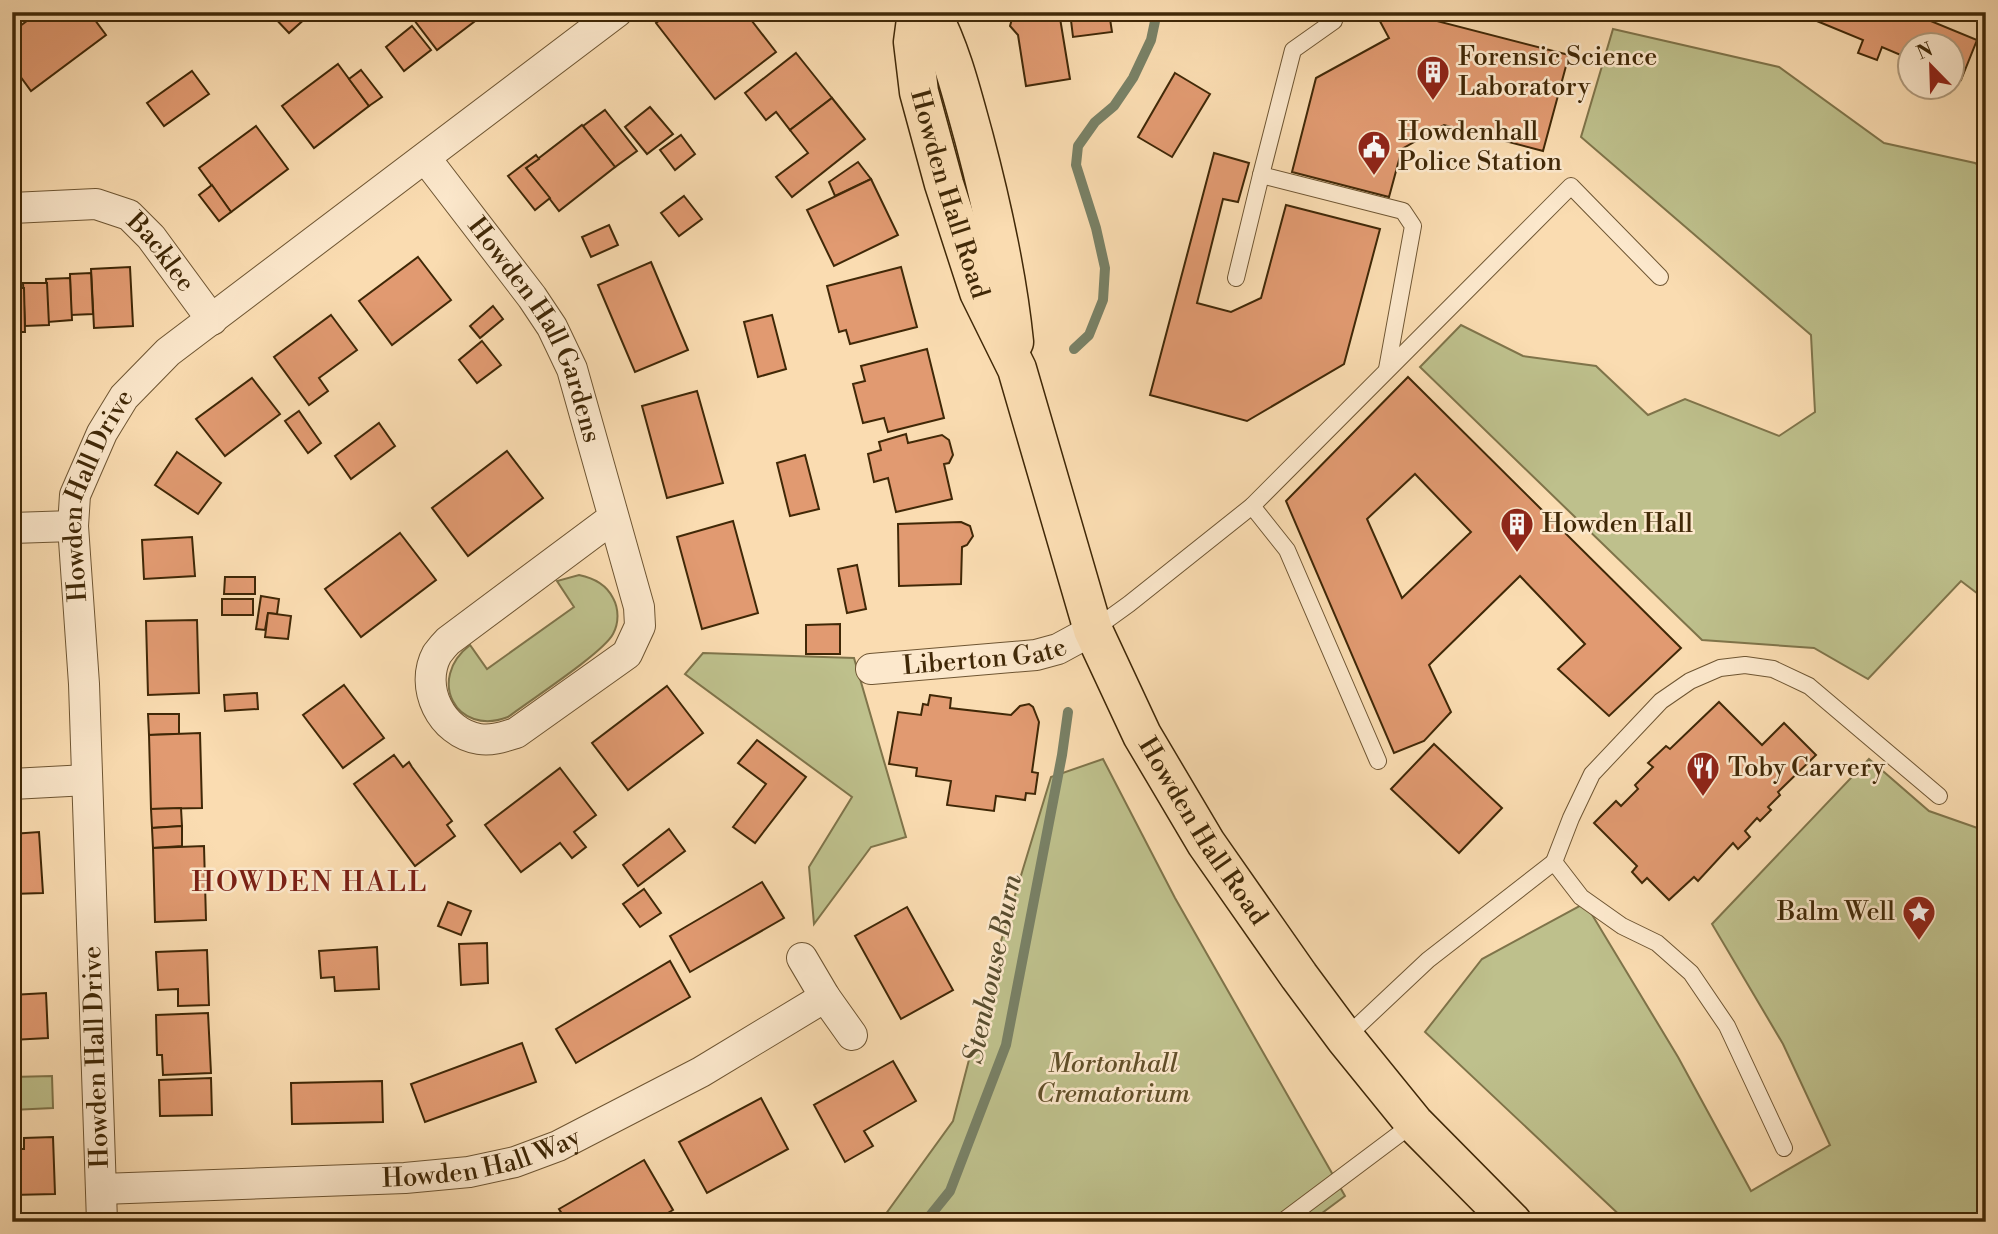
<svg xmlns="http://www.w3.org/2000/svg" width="1998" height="1234" font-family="'Libre Bodoni',serif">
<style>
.green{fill:#bec08c;stroke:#7f744a;stroke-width:2}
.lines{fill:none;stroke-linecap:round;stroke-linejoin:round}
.stream{stroke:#798166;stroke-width:10}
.building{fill:#e19a71;stroke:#402807;stroke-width:2;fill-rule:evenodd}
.lane-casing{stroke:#6e5532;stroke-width:18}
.street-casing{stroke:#6e5532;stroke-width:32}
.primary-casing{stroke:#402807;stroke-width:41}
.lane{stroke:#fce8cc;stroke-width:16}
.street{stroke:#fce8cc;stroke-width:30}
.primary{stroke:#fadcb1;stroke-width:38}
.labels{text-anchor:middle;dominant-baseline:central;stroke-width:5;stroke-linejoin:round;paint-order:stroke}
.poi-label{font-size:26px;fill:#402807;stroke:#fce8cc;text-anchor:start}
.street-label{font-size:26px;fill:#402807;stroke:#fce8cc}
.park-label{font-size:26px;font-style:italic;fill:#604e28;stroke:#fce8cc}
.neighbourhood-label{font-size:28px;letter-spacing:2px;fill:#7a1f14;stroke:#fce8cc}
.water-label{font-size:28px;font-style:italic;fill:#584d2f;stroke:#fce8cc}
</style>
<rect width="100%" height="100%" fill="#fadcb1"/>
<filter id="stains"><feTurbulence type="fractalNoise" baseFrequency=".00286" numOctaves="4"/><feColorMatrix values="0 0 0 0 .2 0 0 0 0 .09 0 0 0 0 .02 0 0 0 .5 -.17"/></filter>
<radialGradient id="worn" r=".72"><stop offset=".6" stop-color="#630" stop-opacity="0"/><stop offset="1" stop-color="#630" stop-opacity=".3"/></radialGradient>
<g class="green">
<polygon points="1613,29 1779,67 1884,143 1975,163 1986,169 1986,600 1961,581 1868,679 1814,648 1702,640 1420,367 1461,325 1523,356 1596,366 1648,415 1685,399 1779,436 1815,412 1811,335 1581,137"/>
<path d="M579,575C594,578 606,584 613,598C619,609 619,623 613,634C603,653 529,701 508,717C456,737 426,679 470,645L487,669L574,607L557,581Z"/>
<polygon points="703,653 854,658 906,837 871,847 814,924 809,867 852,797 685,674"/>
<polygon points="1103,759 1175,898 1345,1196 1310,1222 880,1222 953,1121 994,964 1051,777"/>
<polygon points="1869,759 1929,811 1986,831 1986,1222 1627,1222 1425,1032 1482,959 1585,903 1678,1057 1751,1191 1830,1145 1783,1044 1712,924"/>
<polygon points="52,1076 53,1108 12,1110 12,1077"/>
</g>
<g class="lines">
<g class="stream">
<polyline points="1074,349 1089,335 1103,300 1105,268 1096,228 1076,165 1078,146 1095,122 1114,106 1133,78 1151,40 1157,12"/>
<polyline points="925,1222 950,1191 1006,1045 1062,755 1068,712"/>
</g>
</g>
<g class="building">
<polygon points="39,12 89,12 106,35 31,91 12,65 12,32"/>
<polygon points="274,12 305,12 308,16 289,33 271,14"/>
<polygon points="408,12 487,12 437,50"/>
<polygon points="670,12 745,12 776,52 715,99 656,23"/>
<polygon points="1014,12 1059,12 1070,79 1026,86 1018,35 1010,26"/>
<polygon points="1070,12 1109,12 1112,32 1073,37"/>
<polygon points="1375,12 1422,12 1425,18 1569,55 1543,151 1444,125 1402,149 1389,197 1292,172 1316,78 1389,38"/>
<polygon points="1795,12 1909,12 1977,40 1961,80 1952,76 1952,46 1910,46 1910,59 1882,47 1877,60 1858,53 1863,40"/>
<polygon points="412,26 431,50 404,71 386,47"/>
<polygon points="796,53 832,98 790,130 776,112 766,120 745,93"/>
<polygon points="338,64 369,106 314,148 282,106"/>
<polygon points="361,70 382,97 369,106 349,79"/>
<polygon points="192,71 209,94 164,126 147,103"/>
<polygon points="1175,73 1210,94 1172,157 1138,137"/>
<polygon points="832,98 865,139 792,197 776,177 808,153 790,130"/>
<polygon points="650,107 673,134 647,154 625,127"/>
<polygon points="605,110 637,151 615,167 583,126"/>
<polygon points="582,125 615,167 559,211 526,168"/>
<polygon points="256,126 288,169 231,212 199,168"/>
<polygon points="681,135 695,154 675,170 660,150"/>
<polygon points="1214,153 1249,163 1238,202 1223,199 1197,303 1231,312 1261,298 1286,205 1380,229 1344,364 1247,421 1150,395"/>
<polygon points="536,155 539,159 526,168 550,198 535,210 508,176"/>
<polygon points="858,162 871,179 835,196 829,182"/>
<polygon points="871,179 898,235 834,266 807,210"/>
<polygon points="212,185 231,212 219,221 199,195"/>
<polygon points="684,196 702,219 679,236 661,213"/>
<polygon points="609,225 618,245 591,257 582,237"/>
<polygon points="418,257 451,300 392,345 359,301"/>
<polygon points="651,262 688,350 635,372 598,285"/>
<polygon points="130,267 133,326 94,328 91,269"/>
<polygon points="901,267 917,327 850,344 846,330 839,332 827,286"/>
<polygon points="91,273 93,314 71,315 70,274"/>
<polygon points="70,278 72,320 48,322 46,279"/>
<polygon points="23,283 47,283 49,325 25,326"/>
<polygon points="12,288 24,288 25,332 12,332"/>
<polygon points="493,306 503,319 480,338 470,326"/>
<polygon points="331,315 357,350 319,378 328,391 309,405 274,357"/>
<polygon points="772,315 786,369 758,377 744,322"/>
<polygon points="482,341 501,365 477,383 459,360"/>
<polygon points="927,349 944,418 888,432 884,418 863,423 853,384 865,381 861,366"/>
<path d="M1408,377L1681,648L1609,716L1558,669L1585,644L1520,576L1429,665L1451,712L1424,741L1394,753L1286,501ZM1415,474L1471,532L1402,598L1367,519Z"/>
<polygon points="252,378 280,414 225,456 196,419"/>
<polygon points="697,391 723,483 667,498 642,406"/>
<polygon points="299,411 321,443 308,453 285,421"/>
<polygon points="379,423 395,446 351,479 335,456"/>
<polygon points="906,434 908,443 942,435 949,440 953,455 949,463 944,464 952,499 896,512 888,478 874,482 868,454 881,450 879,442"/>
<polygon points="507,451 543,498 468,556 432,508"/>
<polygon points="177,452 221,483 198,514 155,485"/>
<polygon points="805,455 819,509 790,516 777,463"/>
<polygon points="733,521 758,613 702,629 677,537"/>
<polygon points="961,522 970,526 973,536 967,545 962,547 961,584 899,586 898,524"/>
<polygon points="400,533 436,580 361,637 325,589"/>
<polygon points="192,537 195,576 144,579 142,540"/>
<polygon points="12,565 16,565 21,631 12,632"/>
<polygon points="857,565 866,609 847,613 838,569"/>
<polygon points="225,577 255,577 255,594 224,594"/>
<polygon points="261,596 279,599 277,614 268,613 265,630 256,629"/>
<rect x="222" y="599" width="31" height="16"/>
<polygon points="268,613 291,616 288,639 265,637"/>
<polygon points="197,620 199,693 148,695 146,621"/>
<polygon points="840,624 840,654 806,654 806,625"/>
<polygon points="12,663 15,663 17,727 12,727"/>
<polygon points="344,685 384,738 343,768 303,715"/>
<polygon points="667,686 703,733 628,790 592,743"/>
<polygon points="257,693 258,709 225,711 224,695"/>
<polygon points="930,695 951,698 950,708 1011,715 1020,706 1029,704 1033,707 1039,722 1032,772 1038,773 1035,794 1026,793 1025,800 996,796 994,811 947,805 951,781 916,776 917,768 889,764 898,712 921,715 923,704 928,705"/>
<polygon points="1719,702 1762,745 1784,723 1816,755 1778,792 1780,795 1768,807 1771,810 1760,821 1757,818 1745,831 1750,837 1738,849 1733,843 1698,881 1694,877 1669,900 1647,878 1642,883 1632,872 1637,866 1594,823 1616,801 1621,806 1638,789 1635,785 1653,767 1648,763 1666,746 1670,749"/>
<polygon points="148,714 179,714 179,734 149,735"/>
<polygon points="200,733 202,808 151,809 149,735"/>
<polygon points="757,740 806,777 755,843 733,827 766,784 738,763"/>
<polygon points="1434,744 1502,808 1459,853 1391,789"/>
<polygon points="394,755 403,767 409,762 412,767 452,821 447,825 455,836 415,866 354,784"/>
<polygon points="560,768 596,815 574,832 586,847 572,858 560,843 521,872 485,825"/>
<polygon points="181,808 182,826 152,828 151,809"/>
<polygon points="182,826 182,846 153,848 152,828"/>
<polygon points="669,829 685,851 638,886 623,865"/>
<polygon points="39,832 43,893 12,894 12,834"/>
<polygon points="204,846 206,920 155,922 153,848"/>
<polygon points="762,882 784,918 690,972 670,936"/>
<polygon points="644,889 661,913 640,927 623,904"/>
<polygon points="448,902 471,911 461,935 438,926"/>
<polygon points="907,907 953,990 901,1019 855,936"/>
<polygon points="487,943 488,983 461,985 459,944"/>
<polygon points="377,947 379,989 335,991 334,977 321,978 319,951"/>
<polygon points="207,950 209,1005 178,1006 178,989 158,990 156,952"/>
<polygon points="670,961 690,997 576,1063 556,1029"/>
<polygon points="46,993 48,1038 12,1040 12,995"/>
<polygon points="208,1013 211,1073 163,1075 162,1055 157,1055 156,1015"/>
<polygon points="522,1043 536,1082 425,1122 411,1084"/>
<polygon points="893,1061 916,1101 864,1131 873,1146 845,1162 814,1105"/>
<polygon points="211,1078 212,1115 160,1116 159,1080"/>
<polygon points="382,1081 383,1122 292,1124 291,1083"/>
<polygon points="761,1098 788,1149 707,1193 679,1142"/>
<polygon points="53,1137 55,1194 12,1195 12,1149 24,1149 24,1138"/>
<polygon points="644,1160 673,1210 652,1222 567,1222 559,1209"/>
</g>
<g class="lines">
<defs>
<g id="lane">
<polyline points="1334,21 1293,50 1261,175 1403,211 1413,226 1387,369"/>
<polyline points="1236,278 1261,175"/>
<polyline points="1252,506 1287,550 1378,761"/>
<polyline points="1093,630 1129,604 1252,506 1571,186 1660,277"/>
<polyline points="1554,862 1571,818 1592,774 1661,701 1690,681 1720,668 1745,665 1773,669 1809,686 1939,796"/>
<polyline points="1345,1038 1428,960 1554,862 1581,897 1622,926 1657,943 1691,973 1727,1026 1784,1148"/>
<polyline points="1282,1222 1414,1123"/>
</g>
<g id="street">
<path id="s1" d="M426,159L532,297L552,327L572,369L639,607L640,626L627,654L516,733C503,737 492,741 479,739C441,733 419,687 437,654C440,650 444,645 448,641L613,518"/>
<path id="s2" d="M12,208L96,204L129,215L151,237L212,320"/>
<polyline points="12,528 73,526"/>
<path id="s3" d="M871,669L1036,655L1058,649L1093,630"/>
<polyline points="12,784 87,780"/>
<polyline points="802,958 825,997 852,1035"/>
<path id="s4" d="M101,1189L405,1178L469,1172L515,1162L558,1146L701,1072L825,997"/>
<path id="s5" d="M102,1222L84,684L73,526L75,495L102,433L124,397L168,352L617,12"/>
</g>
<g id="primary">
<path id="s6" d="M917,12L913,42L919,92L944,184L979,292L1017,369L1093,630L1142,735L1206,843L1299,976L1345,1038L1414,1123L1512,1222"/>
<path d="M931,12C952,52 962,95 974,138C992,206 1007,273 1014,342"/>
</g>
</defs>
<use href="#lane" class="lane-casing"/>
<use href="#street" class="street-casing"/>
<use href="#primary" class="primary-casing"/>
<use href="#lane" class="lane"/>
<use href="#street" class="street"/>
<use href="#primary" class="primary"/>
</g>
<defs>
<symbol id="building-pin" viewBox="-11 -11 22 30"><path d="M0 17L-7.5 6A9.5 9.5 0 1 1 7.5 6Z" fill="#8f2418" stroke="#fce8cc"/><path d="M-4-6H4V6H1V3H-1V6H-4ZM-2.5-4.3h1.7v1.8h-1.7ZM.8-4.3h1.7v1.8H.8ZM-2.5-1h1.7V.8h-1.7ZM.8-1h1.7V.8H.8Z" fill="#fff"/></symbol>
<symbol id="civic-pin" viewBox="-11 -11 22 30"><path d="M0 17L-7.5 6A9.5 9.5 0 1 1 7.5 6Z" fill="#8f2418" stroke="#fce8cc"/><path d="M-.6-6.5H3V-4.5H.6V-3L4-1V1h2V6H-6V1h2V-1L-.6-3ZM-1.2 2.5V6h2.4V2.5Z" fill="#fff"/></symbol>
<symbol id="restaurant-pin" viewBox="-11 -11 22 30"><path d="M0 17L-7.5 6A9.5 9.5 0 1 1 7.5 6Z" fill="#8f2418" stroke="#fce8cc"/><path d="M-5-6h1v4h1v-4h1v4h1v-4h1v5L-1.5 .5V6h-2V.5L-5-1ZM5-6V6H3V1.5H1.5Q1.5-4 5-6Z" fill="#fff"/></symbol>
<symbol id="sight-pin" viewBox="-11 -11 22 30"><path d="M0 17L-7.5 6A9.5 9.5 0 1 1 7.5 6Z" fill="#8f2418" stroke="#fce8cc"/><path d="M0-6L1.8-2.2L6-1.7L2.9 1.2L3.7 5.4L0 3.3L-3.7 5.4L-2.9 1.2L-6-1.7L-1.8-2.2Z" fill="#fff"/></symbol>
</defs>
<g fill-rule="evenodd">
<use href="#building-pin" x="1414" y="53" width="38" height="52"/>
<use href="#civic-pin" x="1355" y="128" width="38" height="52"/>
<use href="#building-pin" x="1498" y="505" width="38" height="52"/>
<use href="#restaurant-pin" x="1684" y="749" width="38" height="52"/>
<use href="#sight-pin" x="1900" y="893" width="38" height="52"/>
</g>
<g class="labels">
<g class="poi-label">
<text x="1458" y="57">Forensic Science<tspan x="1458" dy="30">Laboratory</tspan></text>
<text x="1398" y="132">Howdenhall<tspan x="1398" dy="30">Police Station</tspan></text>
<text x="1542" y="524">Howden Hall</text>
<text x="1728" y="768">Toby Carvery</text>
<text x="1895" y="912" text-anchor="end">Balm Well</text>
</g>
<g class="street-label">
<text stroke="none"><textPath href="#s6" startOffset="187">Howden Hall Road</textPath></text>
<text stroke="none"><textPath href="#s2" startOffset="168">Backlee</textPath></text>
<text stroke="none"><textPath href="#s1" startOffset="205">Howden Hall Gardens</textPath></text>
<text stroke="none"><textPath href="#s5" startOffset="732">Howden Hall Drive</textPath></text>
<text stroke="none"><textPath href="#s3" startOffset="114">Liberton Gate</textPath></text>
<text stroke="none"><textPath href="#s6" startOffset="877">Howden Hall Road</textPath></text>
<text transform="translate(96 1057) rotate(-92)">Howden Hall Drive</text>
<text stroke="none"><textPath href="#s4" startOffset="383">Howden Hall Way</textPath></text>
</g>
<g class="park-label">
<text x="1113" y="1064">Mortonhall<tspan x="1113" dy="30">Crematorium</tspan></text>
</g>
<g class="neighbourhood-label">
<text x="310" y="882">HOWDEN HALL</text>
</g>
<g class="water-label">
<text transform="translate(993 969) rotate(-78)">Stenhouse Burn</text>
</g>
</g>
<rect width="1998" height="1234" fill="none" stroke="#fadcb1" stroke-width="42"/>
<rect x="14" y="14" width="1970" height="1206" fill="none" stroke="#402807" stroke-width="3.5"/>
<rect x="21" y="21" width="1956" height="1192" fill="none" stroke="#402807" stroke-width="2"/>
<g transform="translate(1931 66) rotate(337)"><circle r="33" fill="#fce8cc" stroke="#b19b7d" stroke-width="2"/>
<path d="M0-5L12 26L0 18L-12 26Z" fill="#8f2418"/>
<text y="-10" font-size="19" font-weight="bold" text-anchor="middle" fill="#402807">N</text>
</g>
<rect width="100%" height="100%" filter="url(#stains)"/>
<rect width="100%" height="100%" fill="url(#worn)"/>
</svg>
